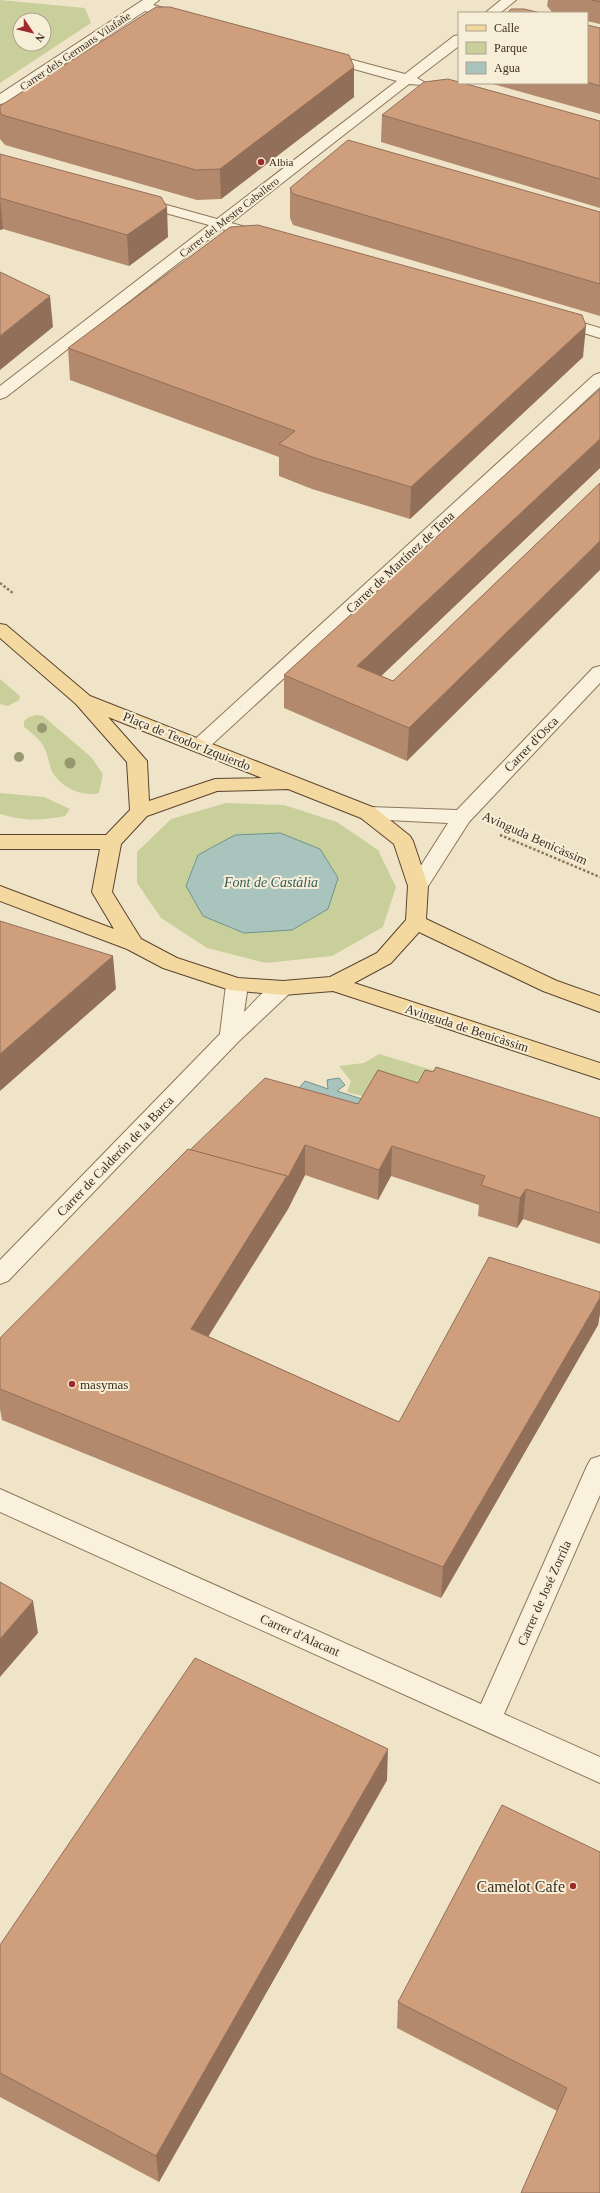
<svg xmlns="http://www.w3.org/2000/svg" width="600" height="2193" font-family="'Times New Roman',serif">
<style>
.green{fill:#c9cf9b;fill-rule:evenodd}
.water{fill:#a9c4bc;stroke:#6f938a}
.lines{fill:none;stroke-linecap:round;stroke-linejoin:round}
.minor-casing{stroke:#8d765c;stroke-width:2}
.major-casing{stroke:#5b4430;stroke-width:2}
.path{stroke:#8d765c;stroke-width:2.5;stroke-dasharray:2.5 2;stroke-linecap:butt}
.minor{fill:#faf1dc;fill-rule:evenodd}
.major{fill:#f3d9a0;fill-rule:evenodd}
.tree{fill:#96986f}
.wall{fill:#b2896c}
.shaded-wall{fill:#916f58}
.building{fill:#cf9f7d;stroke:#916f58}
.poi-dot{fill:#9e2a2b;stroke:#f7eed8;stroke-width:1.5}
.labels{text-anchor:middle;dominant-baseline:central;stroke-width:4;stroke-linejoin:round;paint-order:stroke}
.far-street-label{font-size:11px;fill:#3d2e20;stroke:#f7eed8}
.far-poi-label{font-size:11px;fill:#3d2e20;stroke:#f7eed8;text-anchor:start}
.street-label{font-size:13px;fill:#3d2e20;stroke:#f7eed8}
.poi-label{font-size:13px;fill:#3d2e20;stroke:#f7eed8;text-anchor:start}
.water-label{font-size:14px;font-style:italic;fill:#2f5d5a;stroke:#f7eed8}
.near-poi-label{font-size:16px;fill:#3d2e20;stroke:#f7eed8;text-anchor:end}
</style>
<rect width="100%" height="100%" fill="#f0e4c8"/>
<g class="green">
<path d="M0,0L85,8L91,23L0,83ZM20,20H44V44H20Z"/>
<polygon points="0,679 20,696 19,700 8,706 0,704"/>
<path d="M37,715L43,716L91,757L103,774L99,793C83,797 62,788 53,773C49,767 49,757 45,749C40,739 33,734 24,727V721L29,717Z"/>
<path d="M0,793L44,797L70,809L65,816C40,821 24,821 0,814Z"/>
<path d="M226,803L284,805L337,822L378,850L396,887L383,927L332,956L266,963L207,948L161,918L137,883V852L171,819ZM280,833L244,933L203,916L186,886L198,855L235,835Z"/>
<polygon points="379,1054 449,1075 377,1100 347,1092 351,1081 339,1066 364,1063"/>
</g>
<g class="water">
<polygon points="280,833 320,849 338,878 328,909 292,930 244,933 203,916 186,886 198,855 235,835"/>
<polygon points="339,1078 345,1085 337,1091 365,1100 352,1121 288,1101 305,1081 328,1089 327,1080"/>
</g>
<g class="lines">
<defs>
<g id="minor">
<polygon points="143,0 159,0 153,5 187,14 189,17 182,21 145,11 5,103 0,104 0,94"/>
<polygon points="501,0 516,0 500,13 485,13"/>
<polygon points="459,35 459,46 417,78 424,82 422,85 409,84 231,223 264,232 266,235 264,238 259,239 222,229 6,397 0,399 0,386 209,225 133,204 131,201 133,198 138,197 217,219 397,81 318,59 316,56 318,53 323,52 405,74 454,36"/>
<polygon points="557,315 600,328 600,338 551,323 549,320 551,317"/>
<polygon points="600,373 600,387 206,750 199,752 192,750 189,746 192,742 594,375"/>
<polygon points="600,666 600,683 469,822 425,891 418,893 411,891 408,886 448,823 368,819 361,818 358,813 361,808 368,807 457,810 593,668"/>
<path d="M237,978L244,980L248,985L244,1012C257,1000 272,977 290,983L294,988L290,993L238,1042L8,1281L0,1284V1260L220,1034L226,985L230,980Z"/>
<polygon points="600,1456 600,1495 504,1714 600,1757 600,1783 0,1512 0,1489 481,1704 587,1466 591,1459"/>
</g>
<path id="major" d="M0,624L6,625L90,696L375,808L410,836L413,841L428,886L426,919L557,981L600,996V1012L543,991L419,932L391,963L354,983L600,1063V1079L333,991L283,995L230,990L163,968L127,949L0,901V886L114,929L92,892L100,849H0V835H106L130,810L127,762L76,704L0,638ZM108,717L262,778L215,779L149,801L147,761ZM288,789L361,818L394,844L408,886L406,920L377,953L330,977L283,981L238,978L177,958L141,939L112,892L121,844L147,816L217,791Z"/>
</defs>
<use href="#minor" class="minor-casing"/>
<use href="#major" class="major-casing"/>
<g class="path">
<polyline points="0,583 14,594"/>
<polyline points="500,835 600,877"/>
</g>
<use href="#minor" class="minor"/>
<use href="#major" class="major"/>
</g>
<g class="tree">
<circle cx="42" cy="728" r="5"/>
<circle cx="19" cy="757" r="5"/>
<circle cx="70" cy="763" r="5.5"/>
</g>
<g class="wall">
<polygon points="548,0 600,0 600,24 587,21 587,13 557,13 552,12 547,6"/>
<polygon points="587,25 600,28 600,114 489,83 587,83"/>
<polygon points="354,67 354,97 221,199 197,200 5,145 0,139 0,106"/>
<polygon points="382,115 600,121 600,208 381,142"/>
<polygon points="0,154 168,237 129,266 3,229 0,230"/>
<polygon points="290,188 600,212 600,316 293,225 290,218"/>
<polygon points="68,348 583,357 410,519 312,489 279,476 279,457 70,380"/>
<polygon points="600,389 600,468 381,676 393,681 600,483 407,761 284,708 284,675"/>
<polygon points="418,1083 600,1118 600,1244 523,1219 517,1228 478,1216 479,1205 391,1176 378,1200 305,1175 288,1209 208,1336 399,1422 600,1298 600,1313 598,1325 441,1598 2,1420 0,1409 0,1338 190,1150 358,1104"/>
<polygon points="387,1780 159,2182 0,2097 0,1945"/>
<polygon points="600,1852 600,2193 557,2111 397,2028 398,2002"/>
</g>
<g class="shaded-wall">
<polygon points="354,67 354,97 221,199 220,169"/>
<polygon points="0,198 3,229 0,230"/>
<polygon points="167,207 168,237 129,266 127,235"/>
<polygon points="50,296 53,327 0,370 0,336"/>
<polygon points="586,326 583,357 410,519 411,487"/>
<polygon points="600,439 600,468 357,699 357,666"/>
<polygon points="600,541 600,570 407,761 409,728"/>
<polygon points="113,956 116,989 0,1091 0,1054"/>
<polygon points="305,1145 305,1175 288,1209 193,1361 191,1329"/>
<polygon points="392,1146 391,1176 378,1200 379,1170"/>
<polygon points="526,1189 523,1219 517,1228 520,1198"/>
<polygon points="600,1298 600,1313 598,1325 441,1598 443,1567"/>
<polygon points="33,1601 38,1633 0,1677 0,1639"/>
<polygon points="388,1749 387,1780 159,2182 156,2156"/>
</g>
<g class="building">
<polygon points="592,0 600,0 600,2"/>
<polygon points="156,7 170,7 349,55 354,67 220,169 196,170 2,115 0,112 0,106"/>
<polygon points="511,9 524,9 541,13 507,13"/>
<polygon points="587,25 600,28 600,86 587,82"/>
<polygon points="448,79 459,82 459,83 463,83 600,121 600,179 382,115 424,82"/>
<polygon points="348,140 600,212 600,284 293,194 290,188"/>
<polygon points="0,154 161,197 167,207 127,235 0,198"/>
<polygon points="258,225 582,315 586,326 411,487 312,457 279,444 295,431 68,348 230,227"/>
<polygon points="0,272 50,296 0,336"/>
<polygon points="600,389 600,439 357,666 393,681 600,483 600,541 409,728 284,675"/>
<polygon points="0,921 113,956 0,1054"/>
<polygon points="436,1067 600,1118 600,1213 526,1189 520,1198 481,1185 485,1176 392,1146 379,1170 305,1145 287,1179 287,1176 190,1150 265,1078 358,1104 378,1070 418,1083 425,1070 433,1072"/>
<polygon points="188,1149 287,1176 191,1329 399,1422 489,1257 600,1292 600,1298 443,1567 0,1389 0,1338"/>
<polygon points="0,1582 33,1601 0,1639"/>
<polygon points="195,1658 388,1749 156,2156 0,2073 0,1945"/>
<polygon points="502,1805 600,1852 600,2193 521,2193 567,2088 398,2002"/>
</g>
<g class="poi-dot">
<circle cx="261" cy="162" r="4"/>
<circle cx="72" cy="1384" r="4"/>
<circle cx="573" cy="1886" r="4"/>
</g>
<g class="labels">
<g class="far-street-label">
<text transform="translate(75 51) rotate(-34)">Carrer dels Germans Vilafañe</text>
<text transform="translate(229 217) rotate(-38)">Carrer del Mestre Caballero</text>
</g>
<g class="far-poi-label">
<text x="269" y="162">Albia</text>
</g>
<g class="street-label">
<text transform="translate(400 562) rotate(-43)">Carrer de Martínez de Tena</text>
<text transform="translate(187 741) rotate(22)">Plaça de Teodor Izquierdo</text>
<text transform="translate(531 744) rotate(-46)">Carrer d'Osca</text>
<text transform="translate(535 838) rotate(24)">Avinguda Benicàssim</text>
<text transform="translate(467 1028) rotate(18)">Avinguda de Benicàssim</text>
<text transform="translate(115 1156) rotate(-46)">Carrer de Calderón de la Barca</text>
<text transform="translate(544 1593) rotate(-66)">Carrer de José Zorrila</text>
<text transform="translate(300 1635) rotate(24)">Carrer d'Alacant</text>
</g>
<g class="poi-label">
<text x="80" y="1384">masymas</text>
</g>
<g class="water-label">
<text x="271" y="882">Font de Castàlia</text>
</g>
<g class="near-poi-label">
<text x="565" y="1886">Camelot Cafe</text>
</g>
</g>
<rect x="458" y="12" width="130" height="72" fill="#f7eed8" stroke="#ada18e"/>
<rect x="466" y="25" width="20" height="6" fill="#f3d9a0" stroke="#ada18e"/>
<text x="494" y="32" font-size="12" fill="#3d2e20">Calle</text>
<rect x="466" y="42" width="20" height="12" fill="#c9cf9b" stroke="#ada18e"/>
<text x="494" y="52" font-size="12" fill="#3d2e20">Parque</text>
<rect x="466" y="62" width="20" height="12" fill="#a9c4bc" stroke="#ada18e"/>
<text x="494" y="72" font-size="12" fill="#3d2e20">Agua</text>
<g transform="translate(32 32) rotate(125)"><circle r="19" fill="#f7eed8" stroke="#ada18e"/>
<path d="M0-3L7 15L0 10L-7 15Z" fill="#9e2a2b"/>
<text y="-6" font-size="11" font-weight="bold" text-anchor="middle" fill="#3d2e20">N</text>
</g>
</svg>
